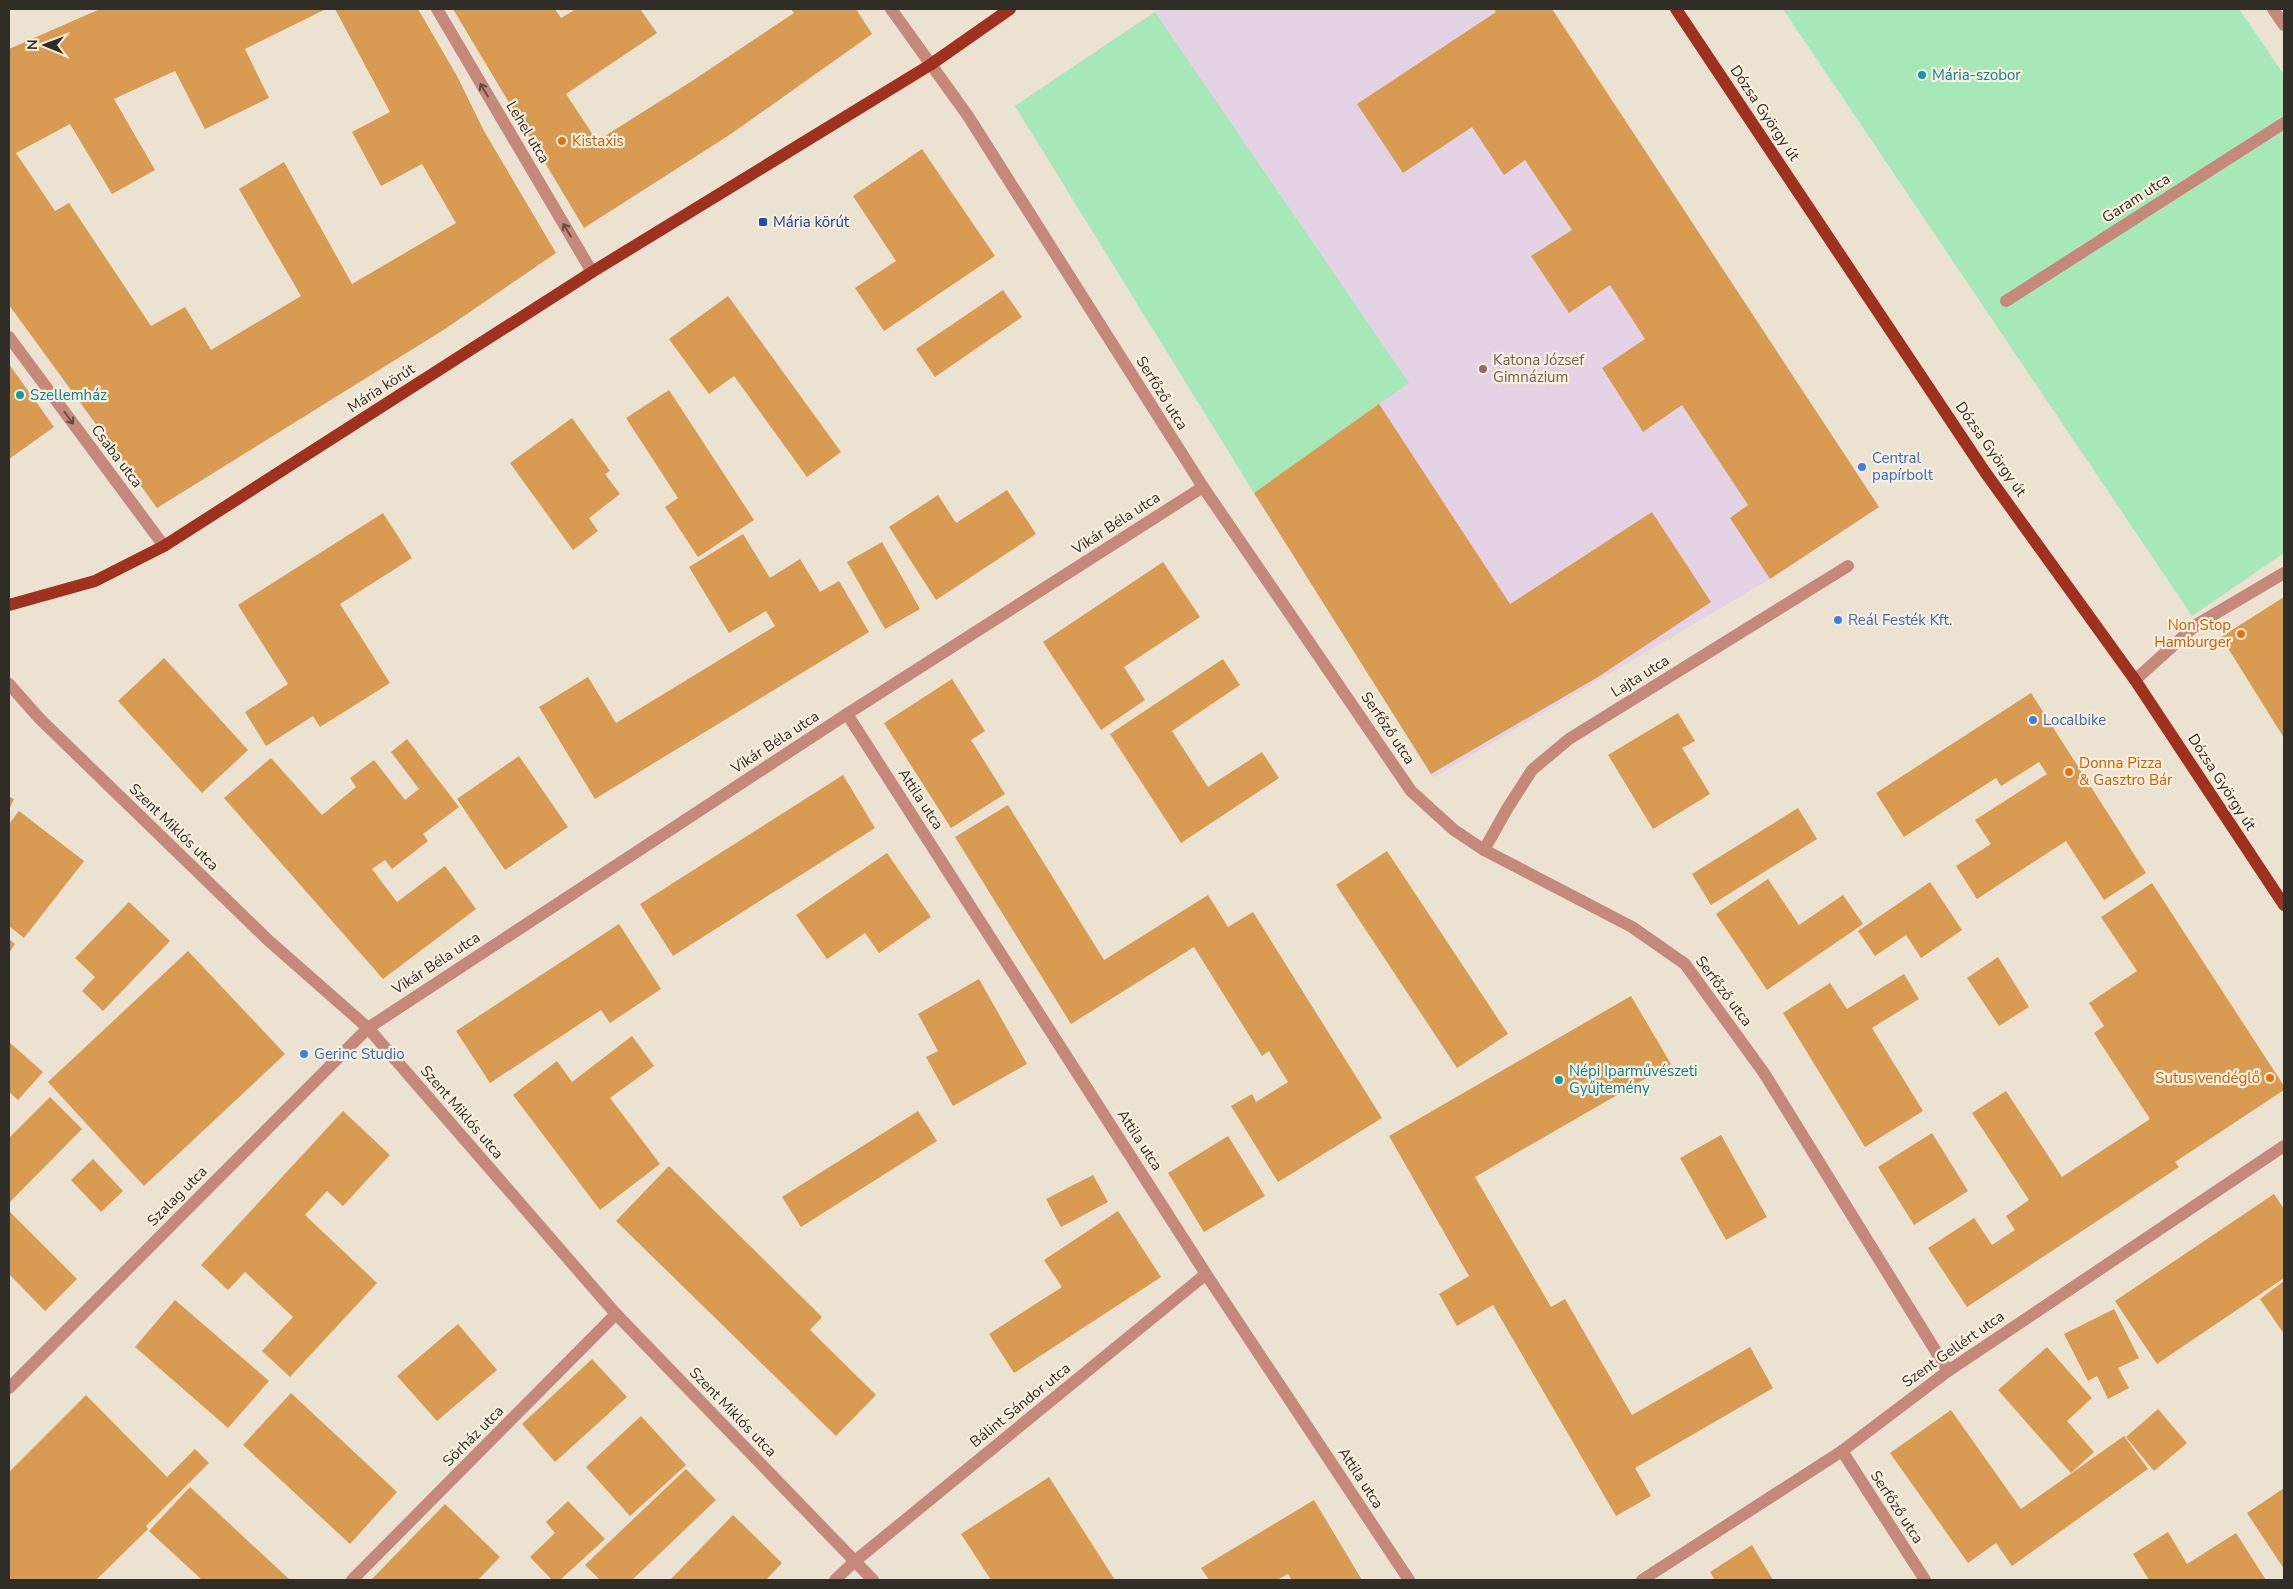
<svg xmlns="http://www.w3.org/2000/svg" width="2293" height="1589" font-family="'Nunito Sans',sans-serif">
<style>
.education{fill:#e4d3e4}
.green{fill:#a6e8b8}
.building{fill:#d99b51}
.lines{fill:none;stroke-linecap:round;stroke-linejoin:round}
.minor{stroke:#c6887b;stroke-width:12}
.major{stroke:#a1311f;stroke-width:12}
.oneway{stroke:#654d44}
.culture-dot{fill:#0f9aa8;stroke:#f9efdf;stroke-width:2}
.food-dot{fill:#e8710a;stroke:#f9efdf;stroke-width:2}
.transit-dot{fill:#1a4fb4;stroke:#f9efdf;stroke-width:2}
.education-dot{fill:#8d6e63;stroke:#f9efdf;stroke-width:2}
.shop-dot{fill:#3f7fe0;stroke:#f9efdf;stroke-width:2}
.labels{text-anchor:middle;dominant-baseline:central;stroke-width:4.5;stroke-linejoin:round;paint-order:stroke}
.culture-label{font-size:15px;fill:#0d838f;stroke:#f9efdf;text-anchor:start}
.street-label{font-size:15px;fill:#312d27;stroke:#f9efdf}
.food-label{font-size:15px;fill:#c56008;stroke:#f9efdf;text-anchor:start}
.transit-label{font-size:15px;fill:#164399;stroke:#f9efdf;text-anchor:start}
.education-label{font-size:15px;fill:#785e54;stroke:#f9efdf;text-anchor:start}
.shop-label{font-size:15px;fill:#366cbe;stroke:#f9efdf;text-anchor:start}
</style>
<rect width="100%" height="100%" fill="#ebe2d2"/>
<polygon class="education" points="1159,9 1552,9 1879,507 1770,579 1433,778 1015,106"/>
<g class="green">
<polygon points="1783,9 2239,9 2284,75 2284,553 2192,616"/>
<polygon points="1155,12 1409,383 1254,493 1015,106"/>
</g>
<g class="building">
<polygon points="100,9 326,9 245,49 269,98 205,129 175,71 114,99 155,170 112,194 70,124 16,153 55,211 69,203 151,326 185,307 211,350 301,296 239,189 284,162 352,284 456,223 422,164 381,186 352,132 390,112 335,9 418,9 457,76 484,131 556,253 445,329 157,508 9,305 9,49"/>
<polygon points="453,9 555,9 561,18 576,9 640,9 657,33 566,94 597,141 692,81 794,13 791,9 856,9 872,34 731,134 584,228"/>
<polygon points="1494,9 1552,9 1879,507 1770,579 1730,518 1748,505 1682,405 1643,432 1602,368 1645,339 1610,285 1569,313 1531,256 1572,230 1525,160 1504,175 1472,127 1403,173 1357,104 1496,12"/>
<polygon points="922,149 995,256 884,331 855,288 896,261 853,196"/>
<polygon points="1003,290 1022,317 935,377 916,349"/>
<polygon points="728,296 841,452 807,477 734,376 709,394 669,339"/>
<polygon points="9,364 54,427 9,459"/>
<polygon points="669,390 754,520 698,557 665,507 678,498 626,418"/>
<polygon points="1379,404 1510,604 1652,512 1711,602 1598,677 1431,774 1254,493"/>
<polygon points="572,418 610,471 605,474 620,494 589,518 598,531 573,550 510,463"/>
<polygon points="1007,490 1036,534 936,600 889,527 938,495 956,523"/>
<polygon points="383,513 412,558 340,604 390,683 320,727 313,716 266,746 245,712 288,684 238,605"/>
<polygon points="743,534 770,578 800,559 820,592 839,581 869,632 595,799 539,707 588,677 616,723 775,626 766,611 729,633 689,567"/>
<polygon points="882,542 920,609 885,629 847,562"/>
<polygon points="1163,562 1200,617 1124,667 1145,700 1101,730 1043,642"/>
<polygon points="2284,597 2284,738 2221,637"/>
<polygon points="164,658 248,750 202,793 118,701"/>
<polygon points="1223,659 1240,685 1172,731 1208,787 1262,752 1279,778 1181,843 1110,734"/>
<polygon points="952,679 985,731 971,740 1005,794 951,828 884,723"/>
<polygon points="2031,693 2146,873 2104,900 2066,841 1977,899 1956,866 1991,844 1975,820 2047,774 2039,762 2001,786 1996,778 1904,837 1876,793"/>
<polygon points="1678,713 1695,741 1682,748 1710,794 1653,829 1608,755"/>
<polygon points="407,739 459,807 423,834 428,841 392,869 385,860 372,869 397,902 445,866 476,909 383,979 224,798 271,758 322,815 356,787 350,778 374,760 405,800 419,789 391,752"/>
<polygon points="519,756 568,827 505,870 457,799"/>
<polygon points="843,775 875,828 673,956 640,904"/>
<polygon points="9,797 14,799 9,810"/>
<polygon points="1008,805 1104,960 1208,895 1228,927 1253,912 1382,1118 1278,1182 1231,1106 1252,1094 1256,1102 1288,1082 1269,1051 1262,1056 1194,947 1071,1024 955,837"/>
<polygon points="1798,808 1817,839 1711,905 1692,874"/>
<polygon points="19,811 84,861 24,938 9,926 9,824"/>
<polygon points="1387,851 1508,1034 1457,1068 1336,885"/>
<polygon points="887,853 931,917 879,953 865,933 827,959 796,915"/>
<polygon points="1768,879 1799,925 1843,895 1863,924 1767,990 1716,914"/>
<polygon points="1930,882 1962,930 1921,958 1906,935 1875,956 1858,931"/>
<polygon points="2152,883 2284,1086 2284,1090 2175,1162 2179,1167 1967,1307 1928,1248 1974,1218 1992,1245 2015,1230 2006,1216 2029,1200 1972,1113 2006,1091 2062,1177 2150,1119 2094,1033 2104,1026 2089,1003 2137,971 2101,917"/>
<polygon points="129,902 170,941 103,1011 82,991 95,977 75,958"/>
<polygon points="619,924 661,989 610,1023 601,1010 490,1083 456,1031"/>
<polygon points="9,939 15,944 9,953"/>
<polygon points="188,951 285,1054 144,1186 48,1082"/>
<polygon points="1998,957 2029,1007 1999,1026 1967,978"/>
<polygon points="1904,974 1919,999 1872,1028 1923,1111 1865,1147 1783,1013 1830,983 1847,1009"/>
<polygon points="979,979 1027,1064 953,1106 926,1057 938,1051 918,1014"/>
<polygon points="1631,996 1671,1064 1475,1177 1551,1307 1565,1299 1632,1415 1750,1347 1773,1388 1635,1468 1651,1496 1616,1516 1493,1305 1457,1326 1439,1294 1469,1276 1389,1136"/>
<polygon points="632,1036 654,1066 610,1098 660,1164 600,1210 513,1095 557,1061 572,1082"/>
<polygon points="9,1042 43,1072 18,1100 9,1092"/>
<polygon points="50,1097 82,1129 9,1203 9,1138"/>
<polygon points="343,1111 390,1155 343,1206 327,1191 305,1215 377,1283 290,1377 262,1351 293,1317 245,1272 228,1290 201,1265"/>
<polygon points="918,1111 937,1141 801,1227 782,1197"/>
<polygon points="1932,1133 1968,1191 1914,1225 1878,1167"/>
<polygon points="1721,1135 1767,1217 1726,1240 1680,1158"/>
<polygon points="1228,1136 1265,1196 1204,1232 1168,1173"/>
<polygon points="93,1159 123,1191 101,1212 71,1180"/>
<polygon points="669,1166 822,1317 810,1330 876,1395 836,1436 616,1221"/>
<polygon points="1093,1175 1108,1202 1061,1227 1046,1199"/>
<polygon points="2274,1194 2284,1209 2284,1278 2157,1364 2115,1301"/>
<polygon points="9,1211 77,1279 45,1311 9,1274"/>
<polygon points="1118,1211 1161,1277 1014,1373 989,1334 1062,1287 1044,1260"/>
<polygon points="2284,1281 2284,1334 2260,1299"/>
<polygon points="175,1300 269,1381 228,1428 135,1347"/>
<polygon points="2114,1309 2139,1358 2118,1368 2129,1388 2108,1399 2097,1376 2088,1381 2064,1334"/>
<polygon points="458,1324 497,1370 437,1421 397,1376"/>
<polygon points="2047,1347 2092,1398 2067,1421 2094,1452 2071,1473 1998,1390"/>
<polygon points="592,1359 627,1397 555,1462 522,1424"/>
<polygon points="291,1393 397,1492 350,1544 243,1445"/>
<polygon points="86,1395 167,1477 195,1449 209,1463 146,1526 148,1529 96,1580 9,1580 9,1472"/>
<polygon points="2158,1409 2187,1443 2154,1471 2126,1437"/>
<polygon points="1951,1410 2021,1509 2124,1436 2148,1469 2012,1566 1996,1543 1968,1563 1890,1453"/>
<polygon points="641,1416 686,1465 630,1516 586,1467"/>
<polygon points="686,1469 716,1500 632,1580 600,1580 585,1565"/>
<polygon points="1049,1477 1115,1580 991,1580 961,1534"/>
<polygon points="190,1487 290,1580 202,1580 149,1531"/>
<polygon points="2284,1488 2284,1569 2247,1513"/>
<polygon points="1314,1500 1362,1580 1292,1580 1288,1574 1277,1580 1209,1580 1201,1568"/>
<polygon points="568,1501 605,1539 560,1580 552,1580 530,1557 555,1533 546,1522"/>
<polygon points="445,1504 500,1557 478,1580 371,1580"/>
<polygon points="733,1515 782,1563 766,1580 670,1580"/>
<polygon points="2168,1532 2187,1564 2236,1533 2266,1580 2149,1580 2133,1554"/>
<polygon points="1752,1545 1773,1580 1715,1580 1710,1572"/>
</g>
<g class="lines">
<g class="minor">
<polyline points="437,9 592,272"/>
<polyline points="891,9 968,116 1203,487 1411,791 1454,830 1484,850 1632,927 1685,964 1764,1073 1948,1371"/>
<polyline points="2273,9 2284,25"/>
<polyline points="2006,301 2284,123"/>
<polyline points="9,337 164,546"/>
<polyline points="2135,680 2196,625 2284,573"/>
<polyline points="9,684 40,719 268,940 368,1028 616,1314 873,1580"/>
<polyline points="847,714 1206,1274 1409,1580"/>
<polyline points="1484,850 1507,809 1532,770 1569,739 1848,566"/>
<polyline points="9,1388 368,1028 847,714 1203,487"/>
<polyline points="1842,1451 1925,1580"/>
<polyline points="352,1580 616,1314"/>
<polyline points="835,1580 855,1561 1206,1274"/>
<polyline points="1642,1580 1842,1451 1948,1371 2284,1146"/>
</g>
<g class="major">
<polyline points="1676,9 1985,472 2135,680 2284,905"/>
<polyline points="9,605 95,581 164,546 592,272 930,65 1010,9"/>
</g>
</g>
<defs><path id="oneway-shaft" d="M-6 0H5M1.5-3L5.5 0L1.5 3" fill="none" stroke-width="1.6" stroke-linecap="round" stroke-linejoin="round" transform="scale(1.25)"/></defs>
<g class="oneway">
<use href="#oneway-shaft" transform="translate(484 90) rotate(-121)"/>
<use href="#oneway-shaft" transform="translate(567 230) rotate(-121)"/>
<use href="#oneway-shaft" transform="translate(69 418) rotate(53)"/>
</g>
<g class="culture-dot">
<circle cx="1922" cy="75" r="5"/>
<circle cx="20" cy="395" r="5"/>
<circle cx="1559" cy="1080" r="5"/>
</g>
<g class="food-dot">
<circle cx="562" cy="141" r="5"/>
<circle cx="2241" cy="634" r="5"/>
<circle cx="2069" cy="772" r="5"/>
<circle cx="2270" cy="1078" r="5"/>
</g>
<rect class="transit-dot" x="758" y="217" width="10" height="10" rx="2.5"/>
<circle class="education-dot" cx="1483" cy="369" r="5"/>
<g class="shop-dot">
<circle cx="1862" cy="467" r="5"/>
<circle cx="1838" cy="620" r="5"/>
<circle cx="2033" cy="720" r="5"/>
<circle cx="304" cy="1054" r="5"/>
</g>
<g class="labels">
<g class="culture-label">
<text x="1932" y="75">Mária-szobor</text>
<text x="30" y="395">Szellemház</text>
<text x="1569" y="1071">Népi Iparművészeti<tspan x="1569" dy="17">Gyűjtemény</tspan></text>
</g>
<g class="street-label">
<text transform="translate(1765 113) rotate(56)">Dózsa György út</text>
<text transform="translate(528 132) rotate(59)">Lehel utca</text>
<text transform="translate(2136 198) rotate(-33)">Garam utca</text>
<text transform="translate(381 388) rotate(-33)">Mária körút</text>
<text transform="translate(1162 393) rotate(58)">Serfőző utca</text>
<text transform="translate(1991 449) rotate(55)">Dózsa György út</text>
<text transform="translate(117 456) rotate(53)">Csaba utca</text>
<text transform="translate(1116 523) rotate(-33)">Vikár Béla utca</text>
<text transform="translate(1640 676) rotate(-32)">Lajta utca</text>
<text transform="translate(1388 728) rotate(56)">Serfőző utca</text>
<text transform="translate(775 742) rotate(-33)">Vikár Béla utca</text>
<text transform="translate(2222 782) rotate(57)">Dózsa György út</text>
<text transform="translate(921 799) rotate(57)">Attila utca</text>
<text transform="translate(174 827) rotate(44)">Szent Miklós utca</text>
<text transform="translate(436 963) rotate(-33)">Vikár Béla utca</text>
<text transform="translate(1724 991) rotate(53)">Serfőző utca</text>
<text transform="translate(462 1112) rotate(49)">Szent Miklós utca</text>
<text transform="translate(1140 1140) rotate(57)">Attila utca</text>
<text transform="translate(177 1196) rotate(-45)">Szalag utca</text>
<text transform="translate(1953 1349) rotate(-35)">Szent Gellért utca</text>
<text transform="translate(1020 1405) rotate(-39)">Bálint Sándor utca</text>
<text transform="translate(733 1412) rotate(46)">Szent Miklós utca</text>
<text transform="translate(473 1436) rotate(-45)">Sörház utca</text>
<text transform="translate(1361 1478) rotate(57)">Attila utca</text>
<text transform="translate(1897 1507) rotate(57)">Serfőző utca</text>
</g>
<g class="food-label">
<text x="572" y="141">Kistaxis</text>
<text x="2231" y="625" text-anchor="end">Non Stop<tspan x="2231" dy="17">Hamburger</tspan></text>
<text x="2079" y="763">Donna Pizza<tspan x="2079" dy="17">&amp; Gasztro Bár</tspan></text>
<text x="2260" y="1078" text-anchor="end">Sutus vendéglő</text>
</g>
<g class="transit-label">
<text x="773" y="222">Mária körút</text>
</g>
<g class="education-label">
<text x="1493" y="360">Katona József<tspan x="1493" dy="17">Gimnázium</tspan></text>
</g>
<g class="shop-label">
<text x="1872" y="458">Central<tspan x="1872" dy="17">papírbolt</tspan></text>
<text x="1848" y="620">Reál Festék Kft.</text>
<text x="2043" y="720">Localbike</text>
<text x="314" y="1054">Gerinc Studio</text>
</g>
</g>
<rect width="2293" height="1589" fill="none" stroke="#312d27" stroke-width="20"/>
<g transform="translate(45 45) rotate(271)" stroke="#f9efdf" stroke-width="4" paint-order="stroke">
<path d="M0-4L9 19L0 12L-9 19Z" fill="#312d27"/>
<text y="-8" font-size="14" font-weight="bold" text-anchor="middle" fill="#312d27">N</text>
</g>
</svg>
